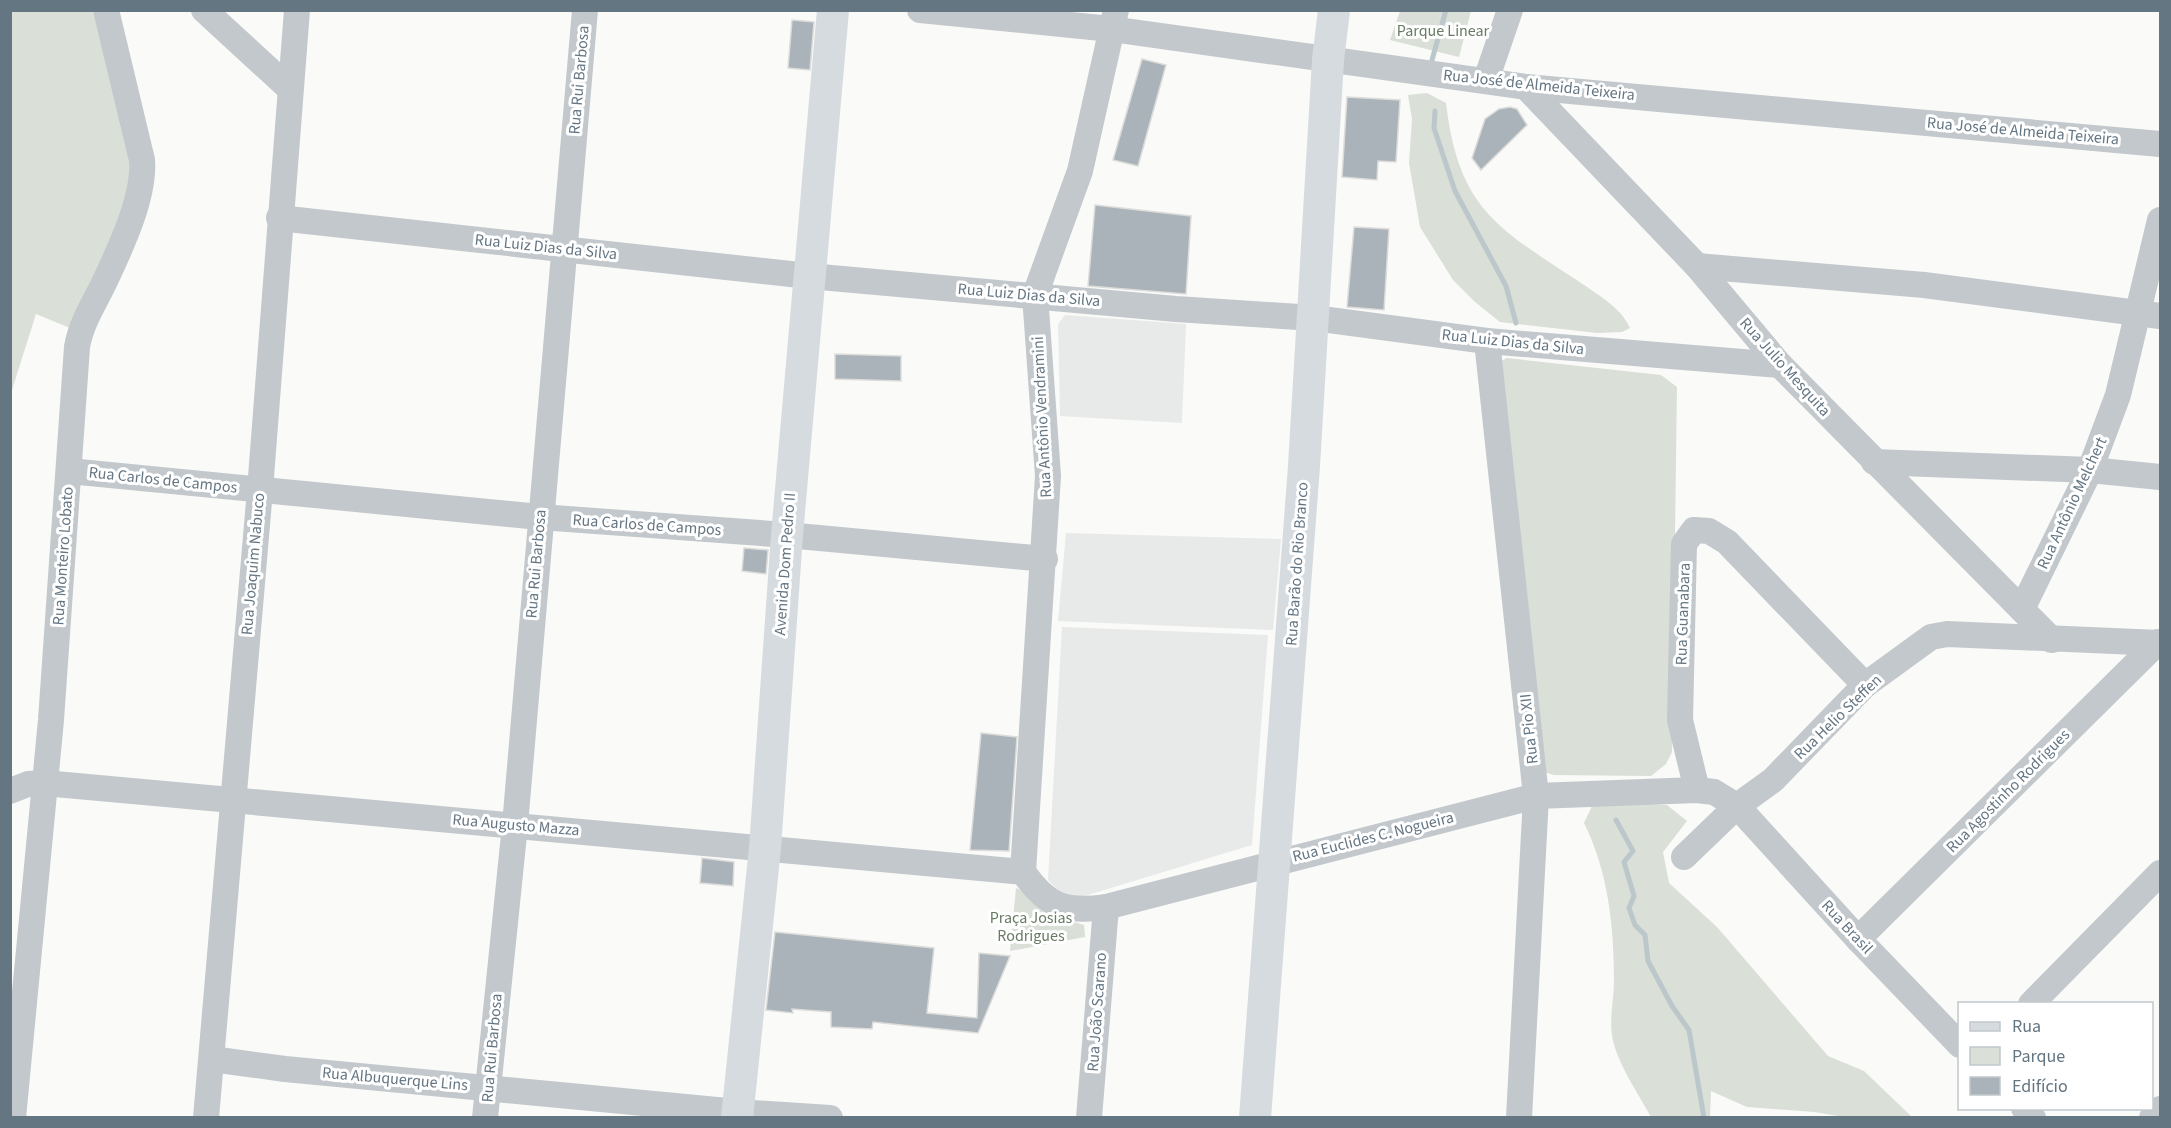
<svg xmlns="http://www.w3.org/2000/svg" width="2171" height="1128" font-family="'Source Sans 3',sans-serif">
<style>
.built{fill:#e8e9e9}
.green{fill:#dadfd7}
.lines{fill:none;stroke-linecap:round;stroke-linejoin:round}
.stream{stroke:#bbc7cb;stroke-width:5}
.building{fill:#aab3b9;stroke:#dcdcda;stroke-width:1.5}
.minor{stroke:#c3c8cc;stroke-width:26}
.major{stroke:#d6dbdf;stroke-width:32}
.labels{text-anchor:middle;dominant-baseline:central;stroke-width:6;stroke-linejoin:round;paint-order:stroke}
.park-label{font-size:16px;fill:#687a64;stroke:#fff}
.street-label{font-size:16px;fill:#657683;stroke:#fff}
</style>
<rect width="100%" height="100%" fill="#fafaf8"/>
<g class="built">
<polygon points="1065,315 1186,324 1182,423 1060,416 1058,324"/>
<polygon points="1066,533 1281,539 1273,630 1058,621"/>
<polygon points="1062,627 1268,635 1252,845 1078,898 1058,890 1048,880"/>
</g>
<g class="green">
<polygon points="11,11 93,11 133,160 134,198 70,328 36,314 11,393 11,412"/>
<polygon points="1400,11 1471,11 1459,57 1390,40"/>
<path d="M1427,93L1446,103C1459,212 1500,229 1584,285C1600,296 1622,309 1630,328L1622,332L1597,333L1500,322L1475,302L1453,280L1420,227L1409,163L1412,119L1408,95Z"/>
<polygon points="1507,358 1661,375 1677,387 1672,752 1666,764 1651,776 1554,775 1544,772 1497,363"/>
<path d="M1622,802L1667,805L1687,821L1663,852L1669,883L1717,927L1828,1056L1864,1071L1912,1117H1844L1814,1112L1747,1107L1711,1091L1710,1117H1651C1639,1095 1623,1072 1615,1048C1607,1024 1614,1004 1614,980C1614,926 1608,871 1584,823L1592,806Z"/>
<path d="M1016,888C1027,892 1033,904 1044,912C1055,919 1072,921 1084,925L1085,937L1010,951Z"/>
</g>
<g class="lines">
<g class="stream">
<polyline points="1432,60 1446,10"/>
<polyline points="1435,111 1434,128 1455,191 1506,286 1516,323"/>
<polyline points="1616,820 1633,851 1624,862 1634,896 1629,908 1635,925 1645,935 1648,961 1672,1006 1689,1030 1704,1118"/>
</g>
</g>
<g class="building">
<polygon points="792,20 814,22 810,70 788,68"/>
<polygon points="1142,59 1166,65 1138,166 1113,160"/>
<polygon points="1347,97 1400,100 1396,162 1378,161 1377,180 1342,177"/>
<polygon points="1510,107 1517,109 1527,125 1481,170 1472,158 1485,119 1499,109"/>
<polygon points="1095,205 1191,216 1186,294 1088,286"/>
<polygon points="1354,227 1389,229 1384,310 1347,307"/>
<polygon points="835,354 901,356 901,381 835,379"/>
<polygon points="744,548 768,550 766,574 742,571"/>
<polygon points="981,733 1017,737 1009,851 970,850"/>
<polygon points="702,858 734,862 733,886 700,883"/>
<polygon points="775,932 934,948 927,1013 977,1018 979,953 1010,956 978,1033 873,1022 872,1029 831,1027 831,1012 792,1009 793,1013 766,1010"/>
</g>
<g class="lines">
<g class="minor">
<polyline points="204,10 290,89"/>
<polyline points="920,10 1111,29 1526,87 2160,144"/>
<polyline points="1486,80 1510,10"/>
<polyline points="1526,87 1697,266 1780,365 2052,640"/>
<polyline points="279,218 809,276 1176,309 1314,318 1487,341 1780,365"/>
<polyline points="1697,266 1924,285 2160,316"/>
<polyline points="1487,341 1536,796 1519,1118"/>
<polyline points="1874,462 2090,470 2160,477"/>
<polyline points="69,471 540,517 787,535 1045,559"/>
<polyline points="2022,609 2090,470 2118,395 2160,220"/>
<polyline points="1697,790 1680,720 1684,544 1694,530 1709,531 1727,542 1865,685"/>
<polyline points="10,791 28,784 44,783 1023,872"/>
<polyline points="1684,857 1737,806 1773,780 1865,685 1931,637 1947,634 2160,643"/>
<path d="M1023,872C1047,906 1065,913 1106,907L1536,796L1697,790L1714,792L1737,806L1858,939L1960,1045"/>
<polyline points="1023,872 1048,476 1035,295 1080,171 1116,10"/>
<polyline points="1858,939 2158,642"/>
<polyline points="2031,1004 2160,873"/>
<polyline points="212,1059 285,1069 738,1112 830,1118"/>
<polyline points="2024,1108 2033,1118"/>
<path d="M13,1118L51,720L77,347C81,323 94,304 104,283C120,249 145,197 142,160L106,10"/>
<polyline points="206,1118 260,490 297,10"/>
<polyline points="485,1118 515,825 585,10"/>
<polyline points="1089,1118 1106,907"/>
<polyline points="2152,1118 2160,1109"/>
</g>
<g class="major">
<polyline points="737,1118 765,848 787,535 833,10"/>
<polyline points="1255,1118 1304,466 1328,60 1334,10"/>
</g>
</g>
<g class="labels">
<g class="park-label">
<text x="1443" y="31">Parque Linear</text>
<text x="1031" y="918">Praça Josias<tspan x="1031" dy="18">Rodrigues</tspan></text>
</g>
<g class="street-label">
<text transform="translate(579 80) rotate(-85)">Rua Rui Barbosa</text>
<text transform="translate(1539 85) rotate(6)">Rua José de Almeida Teixeira</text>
<text transform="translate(2023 131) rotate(5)">Rua José de Almeida Teixeira</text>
<text transform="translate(546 247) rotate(6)">Rua Luiz Dias da Silva</text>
<text transform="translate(1029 295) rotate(5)">Rua Luiz Dias da Silva</text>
<text transform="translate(1513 342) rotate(6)">Rua Luiz Dias da Silva</text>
<text transform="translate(1785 367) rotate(48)">Rua Julio Mesquita</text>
<text transform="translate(1042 417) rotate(-93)">Rua Antônio Vendramini</text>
<text transform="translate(163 480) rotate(6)">Rua Carlos de Campos</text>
<text transform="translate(2072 503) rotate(-65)">Rua Antônio Melchert</text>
<text transform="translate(647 525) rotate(4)">Rua Carlos de Campos</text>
<text transform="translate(63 556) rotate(-86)">Rua Monteiro Lobato</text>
<text transform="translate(253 564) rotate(-85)">Rua Joaquim Nabuco</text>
<text transform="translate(536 564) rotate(-85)">Rua Rui Barbosa</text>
<text transform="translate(785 564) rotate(-86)">Avenida Dom Pedro II</text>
<text transform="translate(1297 564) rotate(-86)">Rua Barão do Rio Branco</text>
<text transform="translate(1683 614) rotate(-88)">Rua Guanabara</text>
<text transform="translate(1838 717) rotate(-44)">Rua Helio Steffen</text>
<text transform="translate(1529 729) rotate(-96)">Rua Pio XII</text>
<text transform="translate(2008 791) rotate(-45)">Rua Agostinho Rodrigues</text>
<text transform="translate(516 825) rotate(5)">Rua Augusto Mazza</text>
<text transform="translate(1373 837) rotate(-14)">Rua Euclides C. Nogueira</text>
<text transform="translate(1847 927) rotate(47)">Rua Brasil</text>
<text transform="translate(1097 1012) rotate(-86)">Rua João Scarano</text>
<text transform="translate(492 1048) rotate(-85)">Rua Rui Barbosa</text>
<text transform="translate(395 1079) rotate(5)">Rua Albuquerque Lins</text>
</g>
</g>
<rect width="2171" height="1128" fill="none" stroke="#657683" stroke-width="24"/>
<rect x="1958" y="1002" width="195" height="108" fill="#ffffff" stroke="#c1c8cd" stroke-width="1.5"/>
<rect x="1970" y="1022" width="30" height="9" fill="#d6dbdf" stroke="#c1c8cd" stroke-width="1.5"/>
<text x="2012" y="1032" font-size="18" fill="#657683">Rua</text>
<rect x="1970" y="1047" width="30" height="18" fill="#dadfd7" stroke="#c1c8cd" stroke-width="1.5"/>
<text x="2012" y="1062" font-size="18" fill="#657683">Parque</text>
<rect x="1970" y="1077" width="30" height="18" fill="#aab3b9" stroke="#c1c8cd" stroke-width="1.5"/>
<text x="2012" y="1092" font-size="18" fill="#657683">Edifício</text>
</svg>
